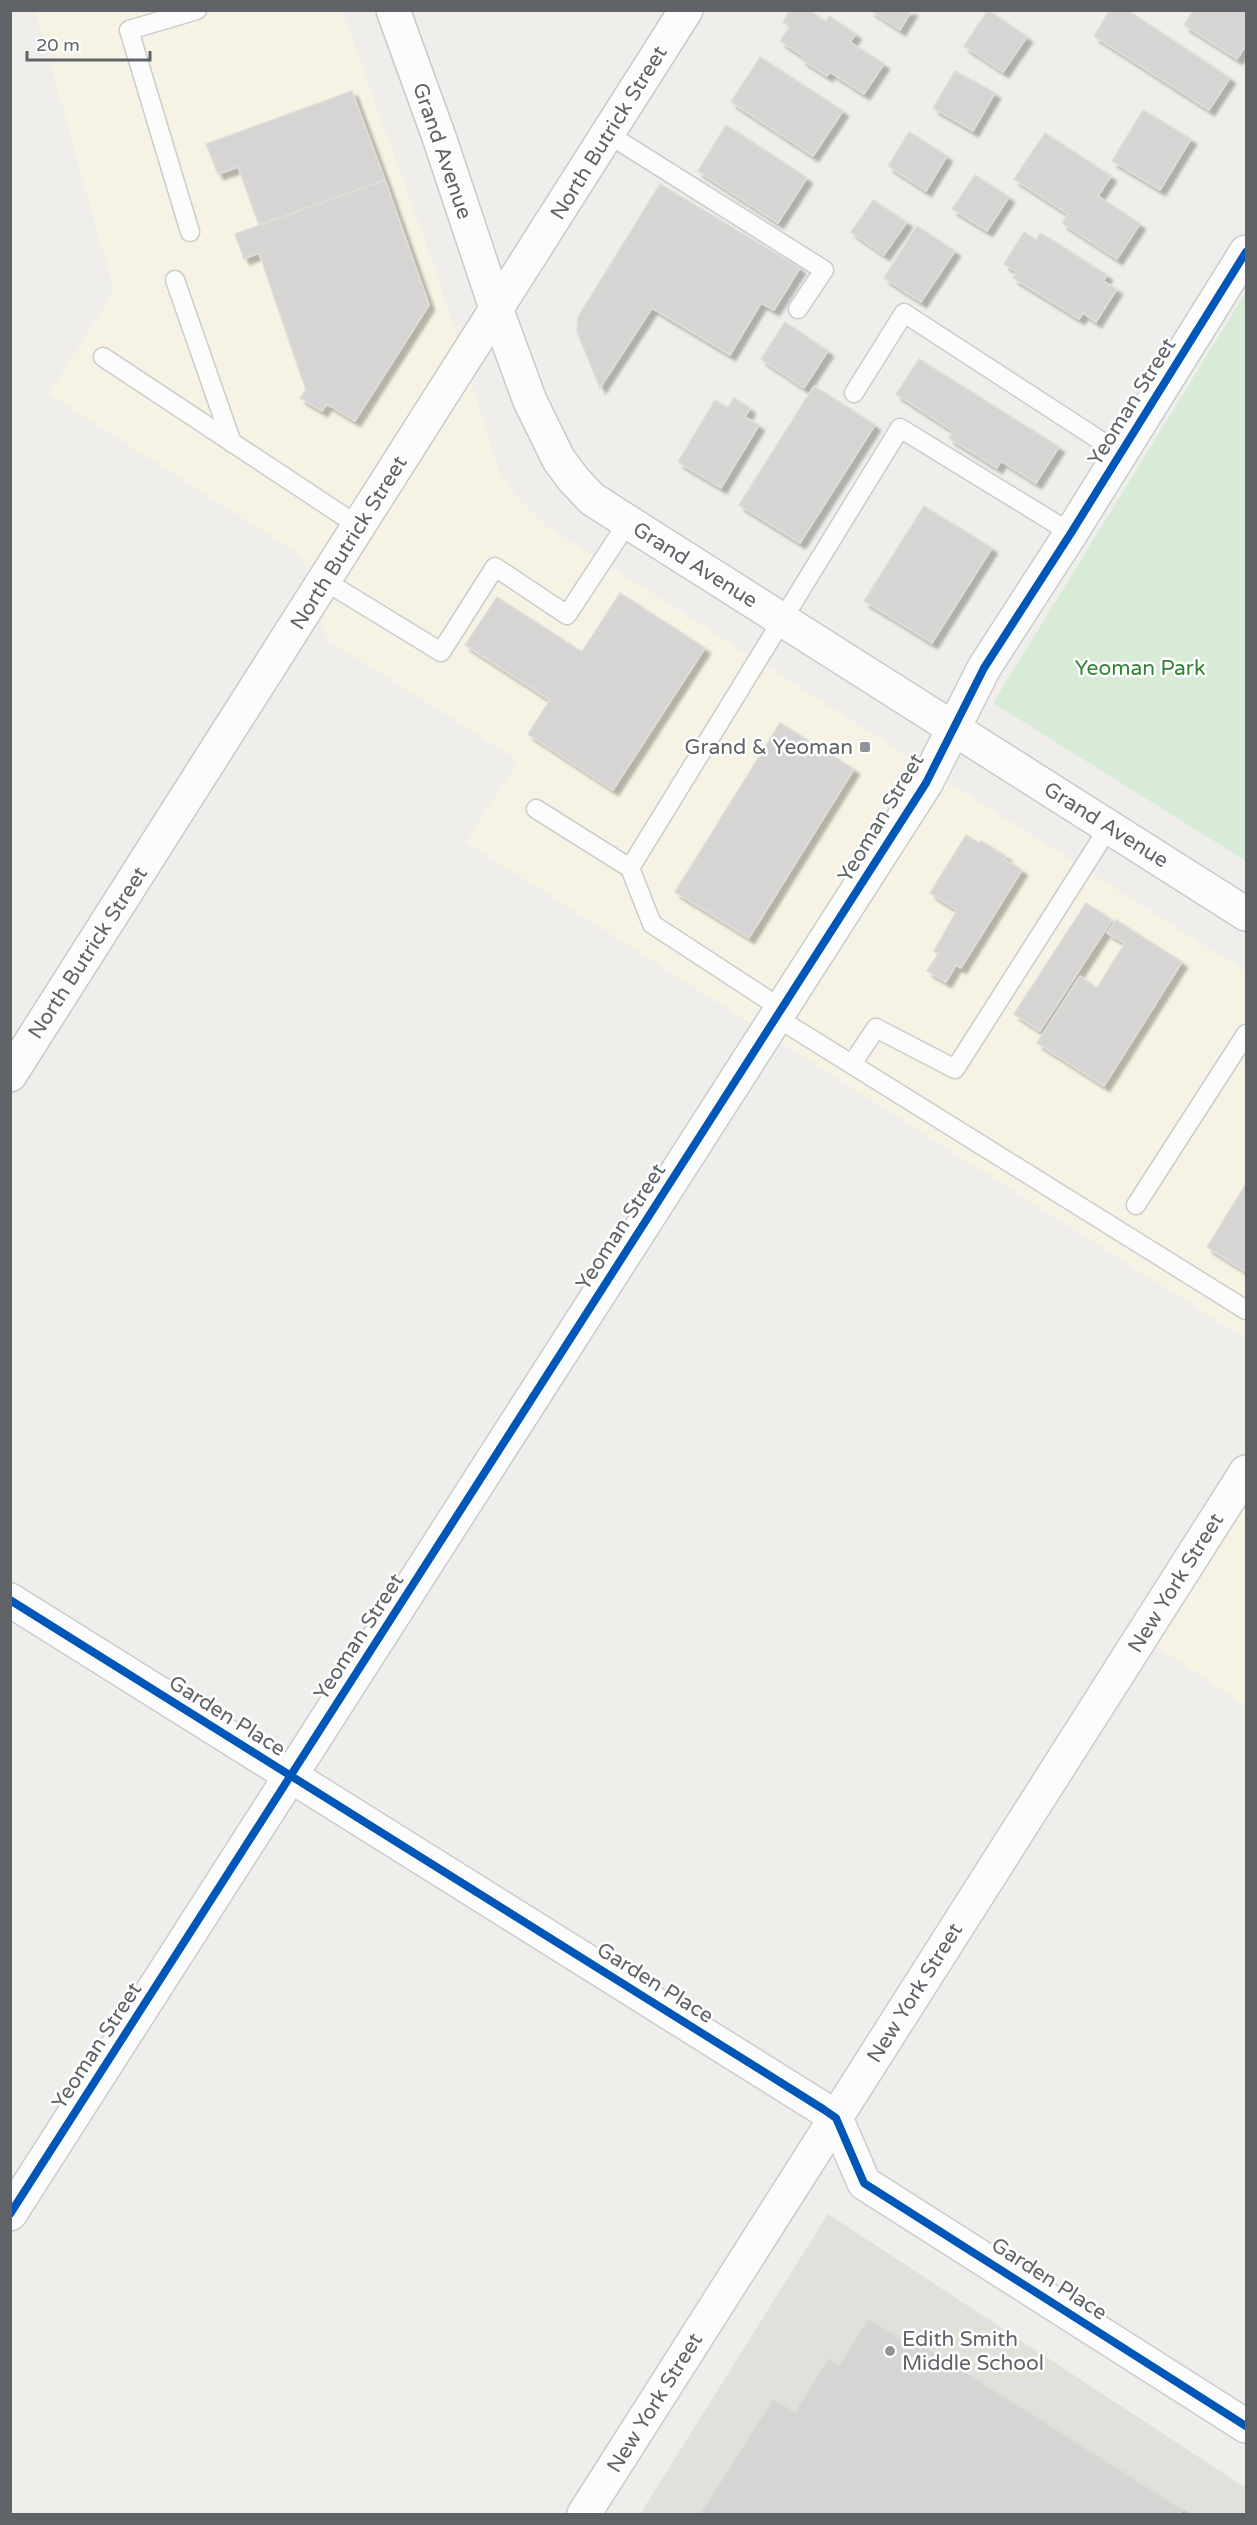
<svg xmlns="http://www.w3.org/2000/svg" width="1257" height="2525" font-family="'Varela Round',sans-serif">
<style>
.commercial{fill:#f7f3e4}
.education{fill:#e2e0da}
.green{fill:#d8ebd6}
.building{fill:#d6d5d3;stroke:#deddd9;stroke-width:1.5;filter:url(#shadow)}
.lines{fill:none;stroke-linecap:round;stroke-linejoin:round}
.lane-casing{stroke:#cbcccc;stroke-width:21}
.street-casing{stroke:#cbcccc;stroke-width:36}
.secondary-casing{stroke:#cacacb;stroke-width:36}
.lane{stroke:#fdfcfc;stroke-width:18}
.street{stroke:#fdfcfc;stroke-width:33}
.secondary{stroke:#fdfcfc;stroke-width:33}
.cycleway-casing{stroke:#fff;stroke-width:11}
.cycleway{stroke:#0057b8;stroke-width:8}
.poi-dot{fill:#919496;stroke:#fff;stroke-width:2}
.labels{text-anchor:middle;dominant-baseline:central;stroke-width:5;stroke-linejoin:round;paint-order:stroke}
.street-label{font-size:21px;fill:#5f6368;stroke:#fff}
.park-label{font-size:21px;fill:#348238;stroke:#fff}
.poi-label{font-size:21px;fill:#5f6368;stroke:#fff;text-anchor:end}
</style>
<defs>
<filter id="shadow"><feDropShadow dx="5.5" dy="5.5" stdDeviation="1.5" flood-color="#0004"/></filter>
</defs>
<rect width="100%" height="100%" fill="#efeeea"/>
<g class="commercial">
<polygon points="36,11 342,11 434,266 500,474 518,498 545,525 1246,972 1246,1339 466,842 519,761 328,640 302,556 49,394 114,291"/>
<polygon points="1246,1469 1246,1706 1141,1636"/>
</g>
<polygon class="education" points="828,2214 1246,2488 1246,2507 1243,2514 640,2514"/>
<polygon class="green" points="1246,292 1246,861 993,703"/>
<g class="building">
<polygon points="790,10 809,10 826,22 829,16 856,34 850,42 884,64 864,94 830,72 827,76 801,59 803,56 780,41 790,27 783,22"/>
<polygon points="870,10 912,10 900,30"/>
<polygon points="988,10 1027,37 1003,72 964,46"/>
<polygon points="1110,10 1127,10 1230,78 1209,110 1094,36"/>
<polygon points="1193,10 1246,10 1246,45 1237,59 1184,25"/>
<polygon points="760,57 843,111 813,156 731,102"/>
<polygon points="955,71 995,93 973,131 933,108"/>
<polygon points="352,91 385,180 259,225 238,167 218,174 206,144"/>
<polygon points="1143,110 1191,139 1160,190 1112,161"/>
<polygon points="726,125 807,178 778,223 698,171"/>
<polygon points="909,132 947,156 926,191 888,166"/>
<polygon points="1045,133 1111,176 1098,196 1140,224 1117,259 1062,223 1068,214 1014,179"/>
<polygon points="975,175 1009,197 987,231 952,209"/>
<polygon points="385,180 429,305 355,421 327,404 322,411 300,398 306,390 259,253 244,259 235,234"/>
<polygon points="660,184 800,268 774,310 761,303 730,355 652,308 600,388 577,332 578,317"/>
<polygon points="873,200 907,222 884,255 851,232"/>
<polygon points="917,226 955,251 921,302 884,278"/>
<polygon points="1024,232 1036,240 1041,233 1107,275 1103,281 1117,289 1096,322 1083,313 1079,319 1013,278 1017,272 1004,264"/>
<polygon points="785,322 828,351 804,388 761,359"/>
<polygon points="919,359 1059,447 1036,483 1001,461 997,468 949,438 953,431 896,394"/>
<polygon points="814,386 875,425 800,543 739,505"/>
<polygon points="734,398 750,408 745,417 759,425 721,488 678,462 715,400 728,408"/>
<polygon points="924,506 992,548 932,643 864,601"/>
<polygon points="620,593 705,648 613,790 528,734 550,700 465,645 497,597 582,652"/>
<polygon points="780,723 854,769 749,938 675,892"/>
<polygon points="966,835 979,843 981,841 1006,856 1004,859 1022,870 961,968 956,965 946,982 927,971 938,954 934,951 957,910 930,893"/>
<polygon points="1086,903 1112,920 1040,1031 1014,1014"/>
<polygon points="1116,920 1182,962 1104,1086 1037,1043 1080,976 1097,988 1125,943 1107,933"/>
<polygon points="1246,1184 1246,1272 1207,1247"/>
<polygon points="868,2319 900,2339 903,2333 1183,2510 1180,2514 700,2514 773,2399 795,2412 828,2358 839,2365"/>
</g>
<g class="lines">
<defs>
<g id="lane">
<polyline points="608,134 824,270 798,309"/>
<polyline points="190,232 129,30 197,10"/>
<polyline points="175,280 232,443"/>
<polyline points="103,357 360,527"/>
<polyline points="854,393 904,313 1121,454"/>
<polyline points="325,581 441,652 495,567 567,615 628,522"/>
<polyline points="536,809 630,868 652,924 782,1009"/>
<polyline points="630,868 900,428 1071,533"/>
<polyline points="776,1017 1246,1310"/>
<polyline points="852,1064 876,1028 955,1069 1109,827"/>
<polyline points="1136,1205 1246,1034"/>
</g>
<g id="street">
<polyline points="10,1600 823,2109 836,2118 864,2183 1246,2426"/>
<polyline points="10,2214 926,783 984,668 1071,533 1246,252"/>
<polyline points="584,2514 1246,1472"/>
</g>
<g id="secondary">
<polyline points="393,10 439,137 497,311 530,401 559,460 574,480 592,499 628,522 1246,914"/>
<polyline points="10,1075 686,10"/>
</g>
</defs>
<use href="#lane" class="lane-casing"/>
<use href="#street" class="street-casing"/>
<use href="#secondary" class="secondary-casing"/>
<use href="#lane" class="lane"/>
<use href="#street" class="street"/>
<use href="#secondary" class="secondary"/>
<defs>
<g id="cycleway">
<polyline points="10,1600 823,2109 836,2118 864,2183 1246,2426"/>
<polyline points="10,2214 926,783 984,668 1071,533 1246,252"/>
</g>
</defs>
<use href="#cycleway" class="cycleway-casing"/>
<use href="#cycleway" class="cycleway"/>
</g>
<g class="poi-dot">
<rect x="859" y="741" width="12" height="12" rx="3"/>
<circle cx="890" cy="2351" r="6"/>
</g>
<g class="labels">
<g class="street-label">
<text transform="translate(609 133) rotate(-58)">North Butrick Street</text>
<text transform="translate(442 151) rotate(71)">Grand Avenue</text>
<text transform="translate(1132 402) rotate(-58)">Yeoman Street</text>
<text transform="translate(349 543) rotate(-58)">North Butrick Street</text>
<text transform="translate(695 565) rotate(32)">Grand Avenue</text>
<text transform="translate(881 818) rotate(-59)">Yeoman Street</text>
<text transform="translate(1106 825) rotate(32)">Grand Avenue</text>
<text transform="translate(88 953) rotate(-57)">North Butrick Street</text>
<text transform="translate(621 1227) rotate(-57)">Yeoman Street</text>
<text transform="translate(1176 1583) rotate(-58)">New York Street</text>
<text transform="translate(359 1637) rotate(-57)">Yeoman Street</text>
<text transform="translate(227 1716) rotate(32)">Garden Place</text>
<text transform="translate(655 1983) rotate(32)">Garden Place</text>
<text transform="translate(915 1993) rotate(-58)">New York Street</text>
<text transform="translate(97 2046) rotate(-57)">Yeoman Street</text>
<text transform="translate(1049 2279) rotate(33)">Garden Place</text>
<text transform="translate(655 2403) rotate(-58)">New York Street</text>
</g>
<g class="park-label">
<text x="1140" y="668">Yeoman Park</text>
</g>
<g class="poi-label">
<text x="853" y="747">Grand &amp; Yeoman</text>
<text x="902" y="2339" text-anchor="start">Edith Smith<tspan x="902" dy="24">Middle School</tspan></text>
</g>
</g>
<rect width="1257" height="2525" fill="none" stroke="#5f6368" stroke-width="24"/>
<path d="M27 51v9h123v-9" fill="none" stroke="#5f6368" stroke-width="3"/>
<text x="36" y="51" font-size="18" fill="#5f6368" stroke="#ffffff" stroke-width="4.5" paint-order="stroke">20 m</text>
</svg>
